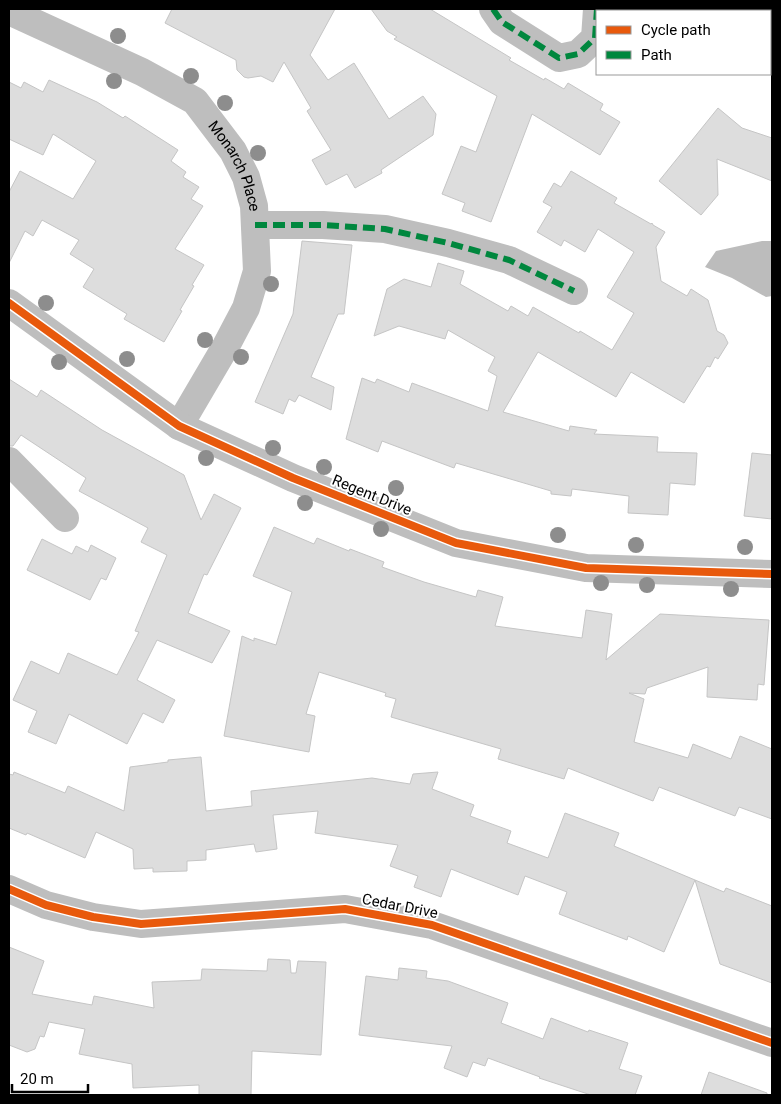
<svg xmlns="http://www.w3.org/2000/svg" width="781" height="1104" font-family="Roboto,sans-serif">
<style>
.water{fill:#bcbcbc}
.building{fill:#ddd;stroke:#c5c5c5}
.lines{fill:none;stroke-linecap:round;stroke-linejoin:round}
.minor{stroke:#bebebe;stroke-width:28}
.quiet{stroke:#00873e;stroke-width:6;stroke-dasharray:12 6;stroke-linecap:butt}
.cycleway-casing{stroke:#fff;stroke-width:11}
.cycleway{stroke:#e8590c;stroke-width:8}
.tree{fill:#8d8d8d}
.labels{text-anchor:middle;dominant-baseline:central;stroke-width:4;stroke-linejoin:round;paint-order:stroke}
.street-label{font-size:15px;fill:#000;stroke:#fff}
</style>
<rect width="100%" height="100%" fill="#fff"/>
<polygon class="water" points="762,241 772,241 772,296 766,297 732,278 705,267 716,251"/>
<g class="building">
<polygon points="172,9 335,9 310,55 328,80 354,63 389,119 423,96 436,114 433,135 381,170 382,173 355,188 347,174 326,185 312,160 331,150 307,111 311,108 284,62 273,82 261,76 248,78 244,77 237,70 236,60 165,23"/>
<polygon points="371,9 430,9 511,58 509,60 544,80 545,78 564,89 568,83 603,104 600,110 620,122 600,155 532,114 491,222 462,211 465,203 442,194 461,146 476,152 497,96 394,39 397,37 387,31"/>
<polygon points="49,80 97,102 123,118 125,116 178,150 171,161 186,172 183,177 199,187 191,199 203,206 175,249 204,265 192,285 194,286 180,310 182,311 164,342 124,319 127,314 83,287 94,269 70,254 79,240 42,220 33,236 25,231 9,263 9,192 20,171 73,199 96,161 53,134 43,155 9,139 9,82 21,88 24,82 43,92"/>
<polygon points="718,108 742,128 772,138 772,181 717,159 718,195 701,215 659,181"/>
<polygon points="571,171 617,198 614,203 651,224 652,223 653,225 665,232 656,247 661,281 687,296 691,289 708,300 717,331 724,335 728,343 718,359 715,357 710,367 707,366 684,403 631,372 616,397 538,352 503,412 569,431 570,426 597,430 594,434 658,437 657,452 697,453 695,485 670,483 668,515 628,513 629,496 572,489 571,496 551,494 551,491 456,463 454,468 382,441 378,452 346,439 362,378 375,383 377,379 409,392 412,383 488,411 497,376 488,371 495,357 448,330 445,339 399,326 374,336 387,289 404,279 431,287 438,263 464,271 460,284 508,311 511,306 528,316 533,307 579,333 580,331 612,350 634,313 607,297 634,252 598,229 585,252 564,240 561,246 537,232 552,207 543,202 554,183 561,187"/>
<polygon points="302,241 352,245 344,314 338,314 311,377 334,387 331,410 299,395 295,402 289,399 283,414 255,402 293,314"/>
<polygon points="9,379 37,397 41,390 102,430 184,475 201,520 214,494 241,508 207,575 204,574 188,613 230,631 212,663 157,640 137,680 175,700 163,723 143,713 127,744 69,714 56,744 28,732 37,711 13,700 31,661 59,674 68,653 117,675 139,632 135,631 167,555 141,542 148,528 79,491 86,478 21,435 13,446 9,446"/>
<polygon points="752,453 772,455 772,519 744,516"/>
<polygon points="274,527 314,544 317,538 349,551 350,549 384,562 382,567 424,582 476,597 478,590 503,597 495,626 582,638 586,610 612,614 606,660 660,614 769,620 764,685 758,684 757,700 707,697 708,667 647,688 645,694 629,693 644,699 634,742 688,758 693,744 731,759 740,736 772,749 772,819 739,807 735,816 659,787 653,801 568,768 564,779 498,759 501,749 391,717 396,699 385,696 386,693 319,672 306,714 315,716 309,752 224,736 242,636 254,641 254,638 276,645 292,592 253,576"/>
<polygon points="42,539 72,554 76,546 88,552 91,545 116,558 106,580 101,578 90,600 27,570"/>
<polygon points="201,757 206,811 252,806 251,791 372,778 410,784 413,774 438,772 432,789 474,805 470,816 511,831 507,843 548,858 565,813 619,833 614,846 695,880 664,952 628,936 627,940 559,914 567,892 525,876 518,895 451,869 441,897 414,887 418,876 390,866 398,845 315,833 318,811 273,815 277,849 256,852 254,844 206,850 206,860 187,861 187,871 153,872 153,868 134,869 133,849 96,832 85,858 27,833 26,835 9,828 9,774 13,775 14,772 65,793 68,786 124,811 130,767 168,762 168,760"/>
<polygon points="695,880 724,892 726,888 772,906 772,983 720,964"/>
<polygon points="9,947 44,961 32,994 92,1005 94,996 154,1008 152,982 201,980 202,969 267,971 268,959 290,960 291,973 296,973 298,961 326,962 321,1055 252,1051 251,1095 199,1095 199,1085 133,1088 132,1064 79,1054 85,1029 49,1022 44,1037 40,1036 35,1049 27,1052 9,1045"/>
<polygon points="399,968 427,971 426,978 448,981 508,1003 501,1023 543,1039 551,1018 588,1032 589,1030 628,1043 619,1069 642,1076 635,1095 591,1095 539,1078 540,1077 488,1058 485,1066 473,1062 467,1077 444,1068 452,1046 359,1035 366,976 398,980"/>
<polygon points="709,1072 767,1093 767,1095 701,1095"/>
</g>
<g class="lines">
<g class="minor">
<polyline points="493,9 502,22 559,58 578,54 595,38 597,9"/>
<path id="s1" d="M9,11L142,72L195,101L233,151L246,177L254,206L257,271L246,308L226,346L179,426"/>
<polyline points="255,225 323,225 385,229 448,243 509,260 574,291"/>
<polyline points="9,303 179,426 293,478 456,543 586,568 772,574"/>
<polyline points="9,461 65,518"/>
<polyline points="9,889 46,905 93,917 141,924 345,909 432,925 772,1043"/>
</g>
<g class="quiet">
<polyline points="493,9 502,22 559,58 578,54 595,38 597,9"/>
<polyline points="255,225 323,225 385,229 448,243 509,260 574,291"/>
</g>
<defs>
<g id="cycleway">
<polyline points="9,303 179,426 293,478 456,543 586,568 772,574"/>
<polyline points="9,889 46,905 93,917 141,924 345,909 432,925 772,1043"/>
</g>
</defs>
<use href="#cycleway" class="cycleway-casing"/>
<use href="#cycleway" class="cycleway"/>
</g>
<g class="tree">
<circle cx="118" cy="36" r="8"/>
<circle cx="191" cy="76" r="8"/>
<circle cx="114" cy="81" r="8"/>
<circle cx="225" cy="103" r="8"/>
<circle cx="258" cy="153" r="8"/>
<circle cx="271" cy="284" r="8"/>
<circle cx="46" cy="303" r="8"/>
<circle cx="205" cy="340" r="8"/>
<circle cx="241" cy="357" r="8"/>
<circle cx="127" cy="359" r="8"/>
<circle cx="59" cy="362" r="8"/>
<circle cx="273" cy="448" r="8"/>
<circle cx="206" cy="458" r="8"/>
<circle cx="324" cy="467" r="8"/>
<circle cx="396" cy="488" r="8"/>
<circle cx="305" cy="503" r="8"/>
<circle cx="381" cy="529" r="8"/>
<circle cx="558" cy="535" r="8"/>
<circle cx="636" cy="545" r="8"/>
<circle cx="745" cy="547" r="8"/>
<circle cx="601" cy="583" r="8"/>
<circle cx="647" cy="585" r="8"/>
<circle cx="731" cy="589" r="8"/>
</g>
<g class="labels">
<g class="street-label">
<text stroke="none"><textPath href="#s1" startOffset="284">Monarch Place</textPath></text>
<text transform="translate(372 495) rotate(22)">Regent Drive</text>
<text transform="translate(400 906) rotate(11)">Cedar Drive</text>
</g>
</g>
<rect width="781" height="1104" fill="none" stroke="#000000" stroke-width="20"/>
<rect x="596" y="10" width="175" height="65" fill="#ffffff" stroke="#999999"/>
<rect x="606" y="26" width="25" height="8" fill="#e8590c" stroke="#999999"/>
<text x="641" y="35" font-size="15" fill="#000000">Cycle path</text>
<rect x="606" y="51" width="25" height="8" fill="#00873e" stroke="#999999"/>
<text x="641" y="60" font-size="15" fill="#000000">Path</text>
<path d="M12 1084v8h76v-8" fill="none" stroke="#000000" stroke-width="2.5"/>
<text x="20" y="1084" font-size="15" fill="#000000" stroke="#ffffff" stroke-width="4" paint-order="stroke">20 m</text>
</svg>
